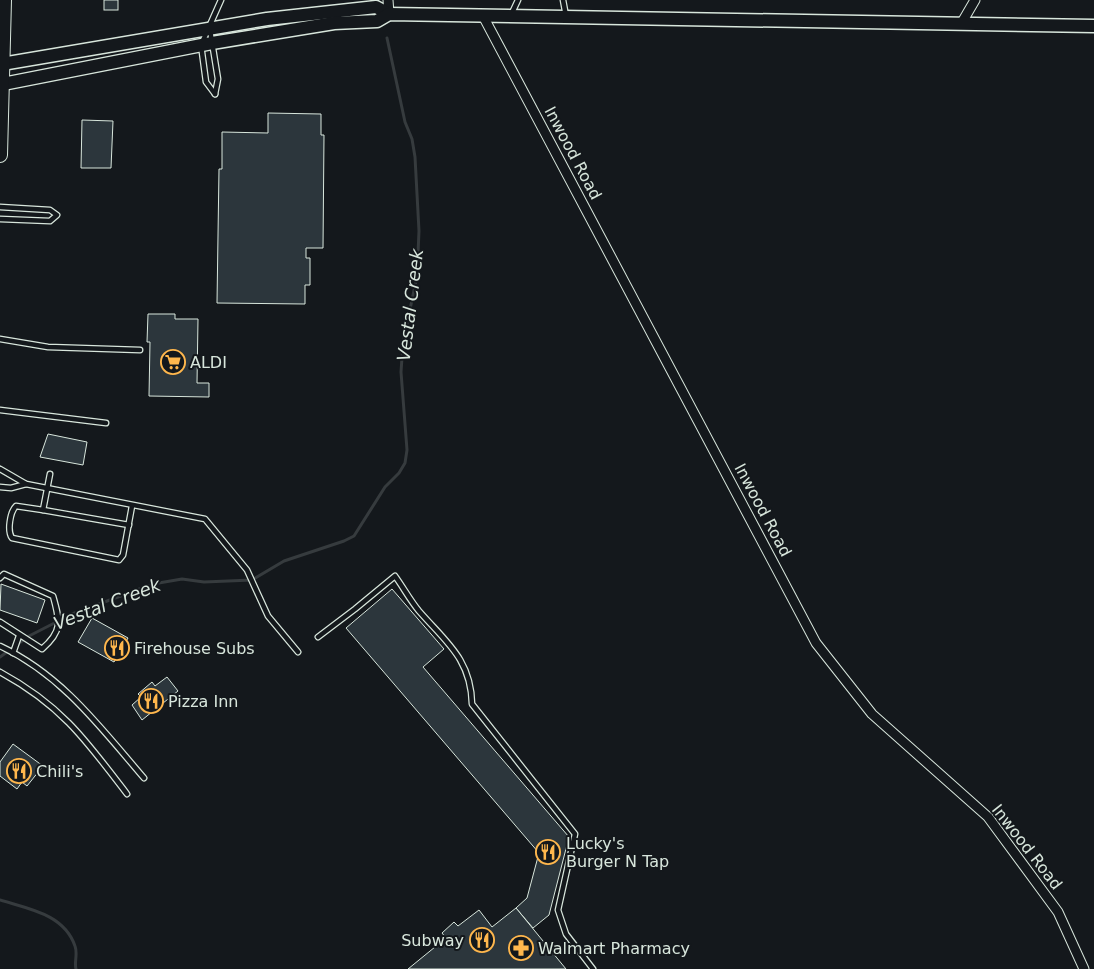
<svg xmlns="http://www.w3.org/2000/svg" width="1094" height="969" font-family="'DejaVu Sans',sans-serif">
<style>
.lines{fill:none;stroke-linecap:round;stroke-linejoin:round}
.stream{stroke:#363b3e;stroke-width:3}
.building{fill:#2c363c;stroke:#d8e6dc}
.service-casing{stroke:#d8e6dc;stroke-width:7}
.minor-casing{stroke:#d8e6dc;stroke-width:11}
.secondary-casing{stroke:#d8e6dc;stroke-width:15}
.primary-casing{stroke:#d8e6dc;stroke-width:16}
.service{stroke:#14181c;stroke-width:4.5}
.minor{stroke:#14181c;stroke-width:9}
.secondary{stroke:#14181c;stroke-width:12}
.primary{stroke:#14181c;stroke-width:14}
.labels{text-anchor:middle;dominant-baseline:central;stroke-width:4;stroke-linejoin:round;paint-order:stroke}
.street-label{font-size:16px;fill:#d8e6dc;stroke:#14181c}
.poi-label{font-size:16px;fill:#d8e6dc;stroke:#14181c;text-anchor:start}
.water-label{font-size:18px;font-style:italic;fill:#d8e6dc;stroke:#14181c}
</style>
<rect width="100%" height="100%" fill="#14181c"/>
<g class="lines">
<g class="stream">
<polyline points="0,657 29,636 72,614 153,584 182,579 204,582 252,580 284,561 344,541 354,536 385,487 399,473 405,463 407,450 401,372 403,343 417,276 419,231 415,157 412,139 405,122 387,38"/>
<path d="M0,900C29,909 64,914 75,946C78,954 74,962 76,969"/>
</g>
</g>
<g class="building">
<rect x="104" y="0" width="14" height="10"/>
<polygon points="268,113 321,114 321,135 324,135 323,248 306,248 306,258 310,258 310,285 305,285 305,304 217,303 219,169 222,169 222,132 268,133"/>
<polygon points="82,120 113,121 111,168 81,168"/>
<polygon points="148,314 175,314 175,319 198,319 197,383 209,383 209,397 149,396 150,342 147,342"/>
<polygon points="48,434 87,442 83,465 40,457"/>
<polygon points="1,584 45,600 37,623 0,610"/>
<polygon points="392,589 444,649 423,667 569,837 549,915 533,928 516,908 527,898 539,853 346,628"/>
<polygon points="92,618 128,638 114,662 78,642"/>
<polygon points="167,677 178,691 142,720 132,705 141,697 138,694 152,682 155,686"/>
<polygon points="13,744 43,766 27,786 22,782 17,789 0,776 0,762"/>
<polygon points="516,908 566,969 408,969 446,938 442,933 454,922 458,926 479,910 492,927"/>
</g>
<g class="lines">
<defs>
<g id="service">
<polyline points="563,0 566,16"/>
<polyline points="511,15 518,0"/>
<polyline points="210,30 218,79 215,94"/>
<polyline points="215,94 206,82 201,45 221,0"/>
<polyline points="0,207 50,210 57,215 50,221 0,219"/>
<polyline points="0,339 48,347 140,350"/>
<polyline points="0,410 106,423"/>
<polyline points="0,469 26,484 205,519 247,570 268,616 298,652"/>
<path d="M50,474L43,510L16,506C10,512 7,531 12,538L119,560L123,555L132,506"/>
<polyline points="0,487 11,488 26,484"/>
<polyline points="43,510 129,525"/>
<path d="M0,578L4,574L53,596C60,621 63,631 42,649L0,622"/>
<path d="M318,637L355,609L395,576C403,587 410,600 419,611C446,642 471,659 472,704L575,834L558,910L566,934L593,969"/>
<path d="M0,646C62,675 101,728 144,778"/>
<polyline points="13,653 19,636"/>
<path d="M0,672C61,705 86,740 127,794"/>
</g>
<g id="minor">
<polyline points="388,0 389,14"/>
<polyline points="483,16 816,643 872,714 988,817 1058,912 1084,969"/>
<polyline points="961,24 975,0"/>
</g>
<g id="secondary">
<polyline points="2,64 267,19 376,7 389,14"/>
<polyline points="3,84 212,43 334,23 377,21 389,14 1094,26"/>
</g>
<polyline id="primary" points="0,155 4,0"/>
</defs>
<use href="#service" class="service-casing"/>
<use href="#minor" class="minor-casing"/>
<use href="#secondary" class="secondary-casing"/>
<use href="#primary" class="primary-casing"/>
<use href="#service" class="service"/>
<use href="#minor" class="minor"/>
<use href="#secondary" class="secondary"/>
<use href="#primary" class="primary"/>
</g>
<defs>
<symbol id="supermarket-ring" viewBox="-11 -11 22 22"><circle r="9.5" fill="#14181c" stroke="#ffb74d" stroke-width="1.5"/><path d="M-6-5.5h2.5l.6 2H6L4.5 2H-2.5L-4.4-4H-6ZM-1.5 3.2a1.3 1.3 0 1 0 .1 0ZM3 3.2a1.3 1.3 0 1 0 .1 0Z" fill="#ffb74d"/></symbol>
<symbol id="restaurant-ring" viewBox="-11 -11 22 22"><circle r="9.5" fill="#14181c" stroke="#ffb74d" stroke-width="1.5"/><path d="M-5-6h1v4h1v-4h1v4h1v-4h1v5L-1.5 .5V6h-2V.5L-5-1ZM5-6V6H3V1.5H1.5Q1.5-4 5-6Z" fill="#ffb74d"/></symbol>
<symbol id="pharmacy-ring" viewBox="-11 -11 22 22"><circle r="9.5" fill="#14181c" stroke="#ffb74d" stroke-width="1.5"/><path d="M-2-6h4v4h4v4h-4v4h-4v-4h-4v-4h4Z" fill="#ffb74d"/></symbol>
</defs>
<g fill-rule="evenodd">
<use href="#supermarket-ring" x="159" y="348" width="28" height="28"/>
<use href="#restaurant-ring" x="103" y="634" width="28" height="28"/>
<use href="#restaurant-ring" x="137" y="687" width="28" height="28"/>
<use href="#restaurant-ring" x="5" y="757" width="28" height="28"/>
<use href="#restaurant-ring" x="534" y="838" width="28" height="28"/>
<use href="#restaurant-ring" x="468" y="926" width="28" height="28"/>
<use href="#pharmacy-ring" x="507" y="934" width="28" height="28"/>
</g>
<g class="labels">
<g class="street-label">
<text transform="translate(573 153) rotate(62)">Inwood Road</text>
<text transform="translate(763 510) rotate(62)">Inwood Road</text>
<text transform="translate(1027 847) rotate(52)">Inwood Road</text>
</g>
<g class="poi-label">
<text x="190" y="362">ALDI</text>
<text x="134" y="648">Firehouse Subs</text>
<text x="168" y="701">Pizza Inn</text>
<text x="36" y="771">Chili's</text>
<text x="566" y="843">Lucky's<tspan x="566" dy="18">Burger N Tap</tspan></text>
<text x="464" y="940" text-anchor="end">Subway</text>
<text x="538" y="948">Walmart Pharmacy</text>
</g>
<g class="water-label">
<text transform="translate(410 305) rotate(-83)">Vestal Creek</text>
<text transform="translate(107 604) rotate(-21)">Vestal Creek</text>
</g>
</g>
</svg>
